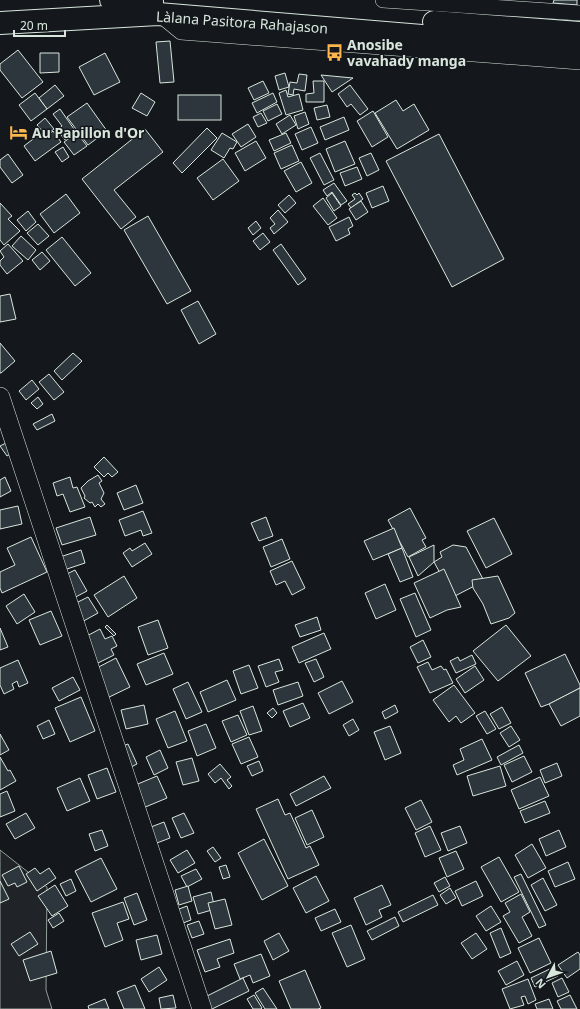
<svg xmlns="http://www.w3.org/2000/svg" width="580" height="1009" font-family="'Noto Sans',sans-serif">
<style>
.green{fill:#202428;stroke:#939e99}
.building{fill:#2c363c;stroke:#d8e6dc}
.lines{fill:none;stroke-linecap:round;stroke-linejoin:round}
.minor-casing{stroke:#d8e6dc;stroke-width:16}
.tertiary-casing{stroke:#d8e6dc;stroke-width:20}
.secondary-casing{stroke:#d8e6dc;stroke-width:24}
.minor{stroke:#14181c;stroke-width:15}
.tertiary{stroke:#14181c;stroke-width:19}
.secondary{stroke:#14181c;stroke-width:22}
.labels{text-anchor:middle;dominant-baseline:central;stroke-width:3;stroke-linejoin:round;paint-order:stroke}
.street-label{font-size:14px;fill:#d8e6dc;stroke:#14181c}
.poi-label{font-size:14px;font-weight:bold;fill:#d8e6dc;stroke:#14181c;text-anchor:start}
</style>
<rect width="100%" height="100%" fill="#14181c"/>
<polygon class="green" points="0,850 47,887 46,990 52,1009 0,1009"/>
<g class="building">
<polygon points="554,0 577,0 577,5 553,3"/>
<polygon points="170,41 174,82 160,83 156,42"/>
<polygon points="18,50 43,82 22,98 0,70 0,64"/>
<polygon points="40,53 59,53 59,72 40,73"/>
<polygon points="105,53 120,82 94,95 79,67"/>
<polygon points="285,73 289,87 279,90 275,76"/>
<polygon points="299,74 307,75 305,91 294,89 293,95 288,94 290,82 297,83"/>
<polygon points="321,75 353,78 332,92"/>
<polygon points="263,81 269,93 254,100 248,88"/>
<polygon points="313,81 324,81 324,102 306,102 306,94 314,93"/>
<polygon points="55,85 64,96 47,109 39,98"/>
<polygon points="350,85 368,109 360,115 351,104 347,107 338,94"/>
<polygon points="286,90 288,97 299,94 303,110 286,115 279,93"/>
<polygon points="35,93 47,109 31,121 19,105"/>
<polygon points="141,93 155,102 147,116 132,108"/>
<polygon points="273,93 277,102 257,113 252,103"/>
<rect x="178" y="95" width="43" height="25"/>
<polygon points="396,100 403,111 414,104 429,130 397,149 375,113"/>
<polygon points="87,103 107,131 88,145 67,117"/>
<polygon points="277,104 282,114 268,121 263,111"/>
<polygon points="327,105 330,117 317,120 314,108"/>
<polygon points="60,109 76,132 65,140 57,130 62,126 53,114"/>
<polygon points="373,111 388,137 372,147 357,121"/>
<polygon points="305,112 309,124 298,129 294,116"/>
<polygon points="261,113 267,123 258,127 253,117"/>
<polygon points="290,115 296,125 282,134 276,124"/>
<polygon points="344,117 349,130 325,140 320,127"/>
<polygon points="45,118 54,129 46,135 37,125"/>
<polygon points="248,124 256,137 241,147 232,134"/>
<polygon points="311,127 318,143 302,150 295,134"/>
<polygon points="207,128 217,138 182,173 173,163"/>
<polygon points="145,129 163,152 114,190 136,217 121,229 82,179"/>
<polygon points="53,131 61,142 35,161 24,146 41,133 45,138"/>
<polygon points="77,133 87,146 74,155 64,142"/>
<polygon points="222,133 237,142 233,149 230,148 224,158 211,150"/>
<polygon points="286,133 291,143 274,151 269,140"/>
<polygon points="439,134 504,259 452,287 386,161"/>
<polygon points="256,141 266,158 245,171 235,153"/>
<polygon points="345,141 355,164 335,172 326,149"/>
<polygon points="292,145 299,161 281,169 274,153"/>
<polygon points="63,147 69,157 62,162 55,152"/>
<polygon points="320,153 334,180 324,185 310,158"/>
<polygon points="371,153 379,170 367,176 359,158"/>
<polygon points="8,154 23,175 12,183 0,167 0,160"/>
<polygon points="223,159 239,181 213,200 197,178"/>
<polygon points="301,162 312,183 296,192 284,171"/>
<polygon points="357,167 362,179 345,186 340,173"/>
<polygon points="334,183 347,201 341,205 332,192 327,196 323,190"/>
<polygon points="383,186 389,201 372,208 366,193"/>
<polygon points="332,193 341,206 334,211 326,198"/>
<polygon points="355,193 357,195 359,193 363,199 351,208 348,204 355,199 352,195"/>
<polygon points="66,194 80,213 54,233 40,214"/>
<polygon points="289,195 296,203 285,213 278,205"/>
<polygon points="323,198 337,218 328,225 313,206"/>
<polygon points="361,201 368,212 356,220 349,209"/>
<polygon points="0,203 12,216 8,219 20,231 4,245 0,240"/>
<polygon points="278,210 288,222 274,234 270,228 275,224 270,218"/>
<polygon points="28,211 36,222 26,231 17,220"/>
<polygon points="148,216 191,291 167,304 124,230"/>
<polygon points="349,217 353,226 348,229 350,234 336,241 329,227"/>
<polygon points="256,221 261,228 253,235 248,228"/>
<polygon points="38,224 49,236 38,245 27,233"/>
<polygon points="263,233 270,242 260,250 253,241"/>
<polygon points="21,236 36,250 28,260 12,246"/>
<polygon points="62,237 91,273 75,286 46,250"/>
<polygon points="8,244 23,261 7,274 0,265 0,261 4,257 0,251"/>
<polygon points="281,244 306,279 298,285 273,250"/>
<polygon points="42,252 50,261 40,270 32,260"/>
<polygon points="10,294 16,319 0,322 0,296"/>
<polygon points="198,301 216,334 199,344 181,310"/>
<polygon points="0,343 15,361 1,373 0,373"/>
<polygon points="73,353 82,361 62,380 54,371"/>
<polygon points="49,374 64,392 54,400 39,382"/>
<polygon points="32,380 39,389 26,400 19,391"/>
<polygon points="38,397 43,404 37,409 31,403"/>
<polygon points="52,414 55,421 37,430 33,424"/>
<polygon points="6,443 12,453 7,456 0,446"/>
<polygon points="104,457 118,472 112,477 108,473 104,477 94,467"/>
<polygon points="98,475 102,481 99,483 104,493 101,499 105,504 101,507 98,504 95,507 92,502 90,503 84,498 85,496 81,488 88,481"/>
<polygon points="5,477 11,491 0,497 0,480"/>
<polygon points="70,477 73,488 77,487 85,507 70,512 63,494 57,496 53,483"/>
<polygon points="136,485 143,503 124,510 117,493"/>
<polygon points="18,506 22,524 0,529 0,510"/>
<polygon points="410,508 426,538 422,540 426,547 408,557 388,520"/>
<polygon points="143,511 152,533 143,536 141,530 125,536 119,520"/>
<polygon points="90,517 96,535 62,545 56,528"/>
<polygon points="266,517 273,536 259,541 251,523"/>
<polygon points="494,518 512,554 486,568 467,531"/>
<polygon points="394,528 402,548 373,560 364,541"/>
<polygon points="31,537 47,572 2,593 0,588 0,572 15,565 7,548"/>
<polygon points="282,539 290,559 271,567 263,547"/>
<polygon points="145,543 152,554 132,567 123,553 130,548 132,551"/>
<polygon points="434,545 434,562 418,576 409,557"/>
<polygon points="453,545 466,547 484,581 453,597 434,562 442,557 440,552"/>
<polygon points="402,548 413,577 400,582 388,554"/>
<polygon points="81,550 85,563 61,571 57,558"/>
<polygon points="292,561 305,588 292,595 285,581 276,585 270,571"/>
<polygon points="444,569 461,607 447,610 430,618 414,583"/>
<polygon points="75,570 87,591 68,601 63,576"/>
<polygon points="124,576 137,598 108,617 94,595"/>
<polygon points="498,576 515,613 509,618 491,624 483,604 473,588 472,580"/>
<polygon points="385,584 396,610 376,619 365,593"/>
<polygon points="415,593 431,630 416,637 400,599"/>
<polygon points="24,594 35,612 17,624 6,606"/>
<polygon points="88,597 98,613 80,623 70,606"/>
<polygon points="51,611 62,636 40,645 29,620"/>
<polygon points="317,617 321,630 300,637 295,625"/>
<polygon points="158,620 168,648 148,655 138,627"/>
<polygon points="107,625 116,634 114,636 105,627"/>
<polygon points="506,625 531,656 498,681 473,651"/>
<polygon points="0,628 8,647 0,650"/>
<polygon points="100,629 105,639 112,636 117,646 111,649 114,655 96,664 83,638"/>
<polygon points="324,633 331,649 299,663 292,647"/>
<polygon points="423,640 431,657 418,663 410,647"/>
<polygon points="164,653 173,674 146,685 137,664"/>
<polygon points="565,654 580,685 580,688 549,704 541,707 525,673"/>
<polygon points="472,655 476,664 456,673 450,661 458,657 460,661"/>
<polygon points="116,658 130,687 103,700 89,672"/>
<polygon points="279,659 283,670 275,672 279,682 266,687 258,666"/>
<polygon points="316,659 324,677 314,682 305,663"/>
<polygon points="18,660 28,683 19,687 17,681 12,684 14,689 4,694 0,685 0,668"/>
<polygon points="428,662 432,670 441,666 444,670 446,669 453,683 430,693 417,667"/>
<polygon points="249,665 258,688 241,694 233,671"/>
<polygon points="475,666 484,680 465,693 456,679"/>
<polygon points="73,677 80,690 59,701 52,688"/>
<polygon points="227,680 236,700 208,712 200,692"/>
<polygon points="342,681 353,702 329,714 318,693"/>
<polygon points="188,682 202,712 186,719 173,689"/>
<polygon points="298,682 303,696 278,705 273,690"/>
<polygon points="454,685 475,713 461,723 456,716 449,722 433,700"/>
<polygon points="580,688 580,716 561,726 549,704"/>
<polygon points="81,697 95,731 70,742 55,708"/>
<polygon points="303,703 310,718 290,727 283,711"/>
<polygon points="144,705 148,724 126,729 121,710"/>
<polygon points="395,705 398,712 385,719 382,712"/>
<polygon points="253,706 262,731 249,735 240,711"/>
<polygon points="502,707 511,723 499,729 490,714"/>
<polygon points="273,708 277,713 272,718 267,713"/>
<polygon points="175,711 187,741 168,748 156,719"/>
<polygon points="485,711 496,729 487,734 476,716"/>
<polygon points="238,715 247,735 231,742 222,721"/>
<polygon points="353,719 359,730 349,736 343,725"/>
<polygon points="49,720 55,734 43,739 37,726"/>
<polygon points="206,724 216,748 197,756 188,731"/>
<polygon points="390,726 401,753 385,760 374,732"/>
<polygon points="511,726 520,740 509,747 500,733"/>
<polygon points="0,734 9,750 0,755"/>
<polygon points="249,737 258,757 241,764 232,744"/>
<polygon points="482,739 492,760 457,775 453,765 464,760 460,749"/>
<polygon points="128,744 137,764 125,770 115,749"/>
<polygon points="519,745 523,753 501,765 497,757"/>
<polygon points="160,750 168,768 154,775 146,757"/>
<polygon points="524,756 532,772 512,782 504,765"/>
<polygon points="0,757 8,771 10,770 16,781 0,790"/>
<polygon points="192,758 199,781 183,785 176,762"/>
<polygon points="259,761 263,771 252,776 247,766"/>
<polygon points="557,763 562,776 545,783 540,770"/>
<polygon points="220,764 231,777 227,780 232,786 229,789 221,778 215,783 208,774"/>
<polygon points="500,766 506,786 473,796 467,776"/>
<polygon points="107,768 116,792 97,799 88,775"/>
<polygon points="157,776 167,798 143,808 133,786"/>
<polygon points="324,776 331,788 296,806 290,794"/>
<polygon points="540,777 549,796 519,809 511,790"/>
<polygon points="80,778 90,801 67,811 57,788"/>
<polygon points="7,791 15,811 0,817 0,794"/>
<polygon points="278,799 285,815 290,813 306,848 310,846 319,865 288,879 256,809"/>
<polygon points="421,800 432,822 416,830 405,808"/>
<polygon points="545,801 550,813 525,823 520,811"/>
<polygon points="312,810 324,837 307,845 295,818"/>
<polygon points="26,813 35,828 15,839 6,824"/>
<polygon points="184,813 194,833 181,838 172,818"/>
<polygon points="164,822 170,838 149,846 143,830"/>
<polygon points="430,826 441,850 425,857 415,833"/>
<polygon points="460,826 467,843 448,851 441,833"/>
<polygon points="102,830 108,846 95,851 89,834"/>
<polygon points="559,830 566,847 546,856 539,839"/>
<polygon points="264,839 288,886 262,900 238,853"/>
<polygon points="532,844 546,868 528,878 515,855"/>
<polygon points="213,847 221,858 215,862 207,851"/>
<polygon points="187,850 195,863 178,873 170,860"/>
<polygon points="456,851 464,869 447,877 439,858"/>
<polygon points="499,857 519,892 501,902 481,867"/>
<polygon points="101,858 117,889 91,902 75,871"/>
<polygon points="568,862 575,879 555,887 548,871"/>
<polygon points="226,865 230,877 223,879 219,867"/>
<polygon points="19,866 27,882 17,887 15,883 8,886 2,875"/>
<polygon points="35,868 40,874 49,868 56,878 37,891 26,874"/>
<polygon points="196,869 202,879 187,887 181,876"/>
<polygon points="521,874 546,925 539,928 514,877"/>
<polygon points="316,876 329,901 306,913 293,888"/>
<polygon points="445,877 450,886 439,892 434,883"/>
<polygon points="543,878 557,905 545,911 531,885"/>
<polygon points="71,879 76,891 66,896 60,884"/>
<polygon points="0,881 9,899 0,903"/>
<polygon points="476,881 483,896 462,906 455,891"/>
<polygon points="55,885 68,906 52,916 38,896"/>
<polygon points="382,885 391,905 379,910 382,917 366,925 354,898"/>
<polygon points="188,886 192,901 179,905 175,890"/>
<polygon points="450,888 456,898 446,904 440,895"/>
<polygon points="211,892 215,909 198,914 193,897"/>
<polygon points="137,893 147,920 134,925 124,898"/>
<polygon points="521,894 530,912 522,917 532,936 519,943 503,916 510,912 505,903"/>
<polygon points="433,895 438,905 403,922 398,912"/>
<polygon points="225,899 232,925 215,929 208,903"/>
<polygon points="123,902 129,919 117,923 123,940 105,947 92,913"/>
<polygon points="187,906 191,920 175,926 171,912"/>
<polygon points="491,906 501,922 486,931 476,916"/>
<polygon points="335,909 341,922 321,931 315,918"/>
<polygon points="59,913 64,921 53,928 48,920"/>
<polygon points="395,917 399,926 372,940 367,931"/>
<polygon points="199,921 204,934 192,938 187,925"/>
<polygon points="351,925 365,959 347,967 332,933"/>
<polygon points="501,928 511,953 500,958 490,933"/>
<polygon points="30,932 38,944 19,956 11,944"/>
<polygon points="279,933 289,951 273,960 264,941"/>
<polygon points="476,933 487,949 472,959 461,943"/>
<polygon points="157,935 162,954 141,960 136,940"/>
<polygon points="539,938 551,963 530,973 518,948"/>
<polygon points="230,939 234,953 217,959 220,967 205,972 197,950"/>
<polygon points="51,951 57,973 30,981 23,960"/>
<polygon points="578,952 580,955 580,969 567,978 558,965"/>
<polygon points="261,954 270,976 253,983 250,975 240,979 234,964"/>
<polygon points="517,961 524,975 506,985 498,971"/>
<polygon points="159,967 167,980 149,992 141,979"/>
<polygon points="554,967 558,976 535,987 531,978"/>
<polygon points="305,970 321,1008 318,1009 291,1009 279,981"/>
<polygon points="243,978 249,991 212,1009 209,1009 203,998"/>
<polygon points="562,978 569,992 558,997 552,983"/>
<polygon points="528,979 536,1000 528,1004 525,996 521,997 524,1005 510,1009 502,989"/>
<polygon points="135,985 145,1009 124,1009 117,992"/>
<polygon points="263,988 277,1009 265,1009 255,993"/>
<polygon points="173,995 176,1008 161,1009 159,998"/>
<polygon points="254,995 262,1008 261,1009 253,1009 247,999"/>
<polygon points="570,995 577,1009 561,1009 557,1001"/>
<polygon points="105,999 109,1009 89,1009 88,1006"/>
<polygon points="549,999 553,1009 537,1009 535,1004"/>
</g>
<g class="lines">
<defs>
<g id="minor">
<polyline points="383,0 580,13"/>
<polyline points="159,14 181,32 580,62"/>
</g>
<polyline id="tertiary" points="0,397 202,1009"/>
<g id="secondary">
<polyline points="111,0 152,2"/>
<polyline points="434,22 580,33"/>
<polyline points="0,23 158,14 580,49"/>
</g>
</defs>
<use href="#minor" class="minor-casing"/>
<use href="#tertiary" class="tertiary-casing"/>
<use href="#secondary" class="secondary-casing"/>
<use href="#minor" class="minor"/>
<use href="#tertiary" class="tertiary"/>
<use href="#secondary" class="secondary"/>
</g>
<defs>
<symbol id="bus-bare" viewBox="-9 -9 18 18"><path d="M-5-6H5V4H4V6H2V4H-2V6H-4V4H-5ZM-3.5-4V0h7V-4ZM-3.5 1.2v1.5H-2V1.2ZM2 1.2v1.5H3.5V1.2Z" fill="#ffb74d" stroke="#14181c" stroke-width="2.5" paint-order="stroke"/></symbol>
<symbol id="hotel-bare" viewBox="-9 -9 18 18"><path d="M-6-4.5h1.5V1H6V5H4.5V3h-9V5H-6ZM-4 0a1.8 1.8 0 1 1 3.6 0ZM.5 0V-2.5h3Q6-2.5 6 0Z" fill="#ffb74d" stroke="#14181c" stroke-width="2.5" paint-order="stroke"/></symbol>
</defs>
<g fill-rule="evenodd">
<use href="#bus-bare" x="322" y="40" width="25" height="25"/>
<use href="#hotel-bare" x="6" y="120" width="25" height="25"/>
</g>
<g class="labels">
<g class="street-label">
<text transform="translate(242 22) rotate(4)">Làlana Pasitora Rahajason</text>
</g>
<g class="poi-label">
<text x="347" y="44">Anosibe<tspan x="347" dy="16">vavahady manga</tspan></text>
<text x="32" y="132">Au Papillon d'Or</text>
</g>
</g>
<g transform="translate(548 977) rotate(229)" stroke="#14181c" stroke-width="3" paint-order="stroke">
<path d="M0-3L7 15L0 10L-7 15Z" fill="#d8e6dc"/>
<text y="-6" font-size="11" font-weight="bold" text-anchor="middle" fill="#d8e6dc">N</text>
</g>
<path d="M14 30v6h51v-6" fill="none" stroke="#d8e6dc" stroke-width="2"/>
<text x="20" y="30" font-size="12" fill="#d8e6dc" stroke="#14181c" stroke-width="3" paint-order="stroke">20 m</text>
</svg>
